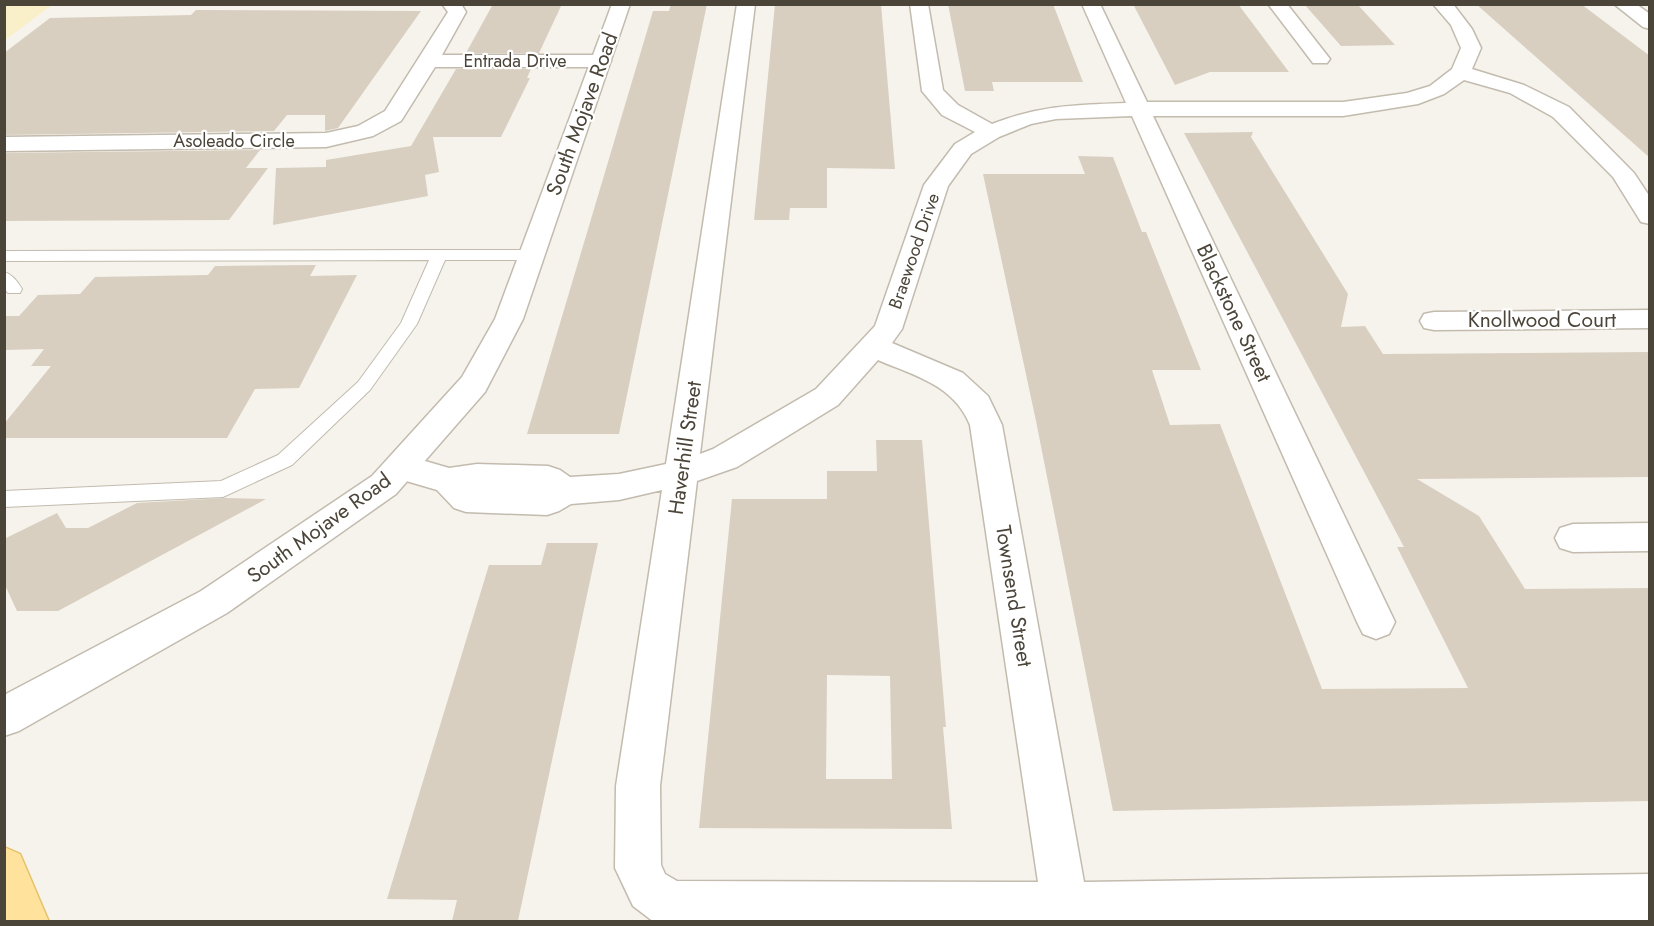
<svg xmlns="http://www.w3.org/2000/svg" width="1654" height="926" font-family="Jost,sans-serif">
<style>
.sand{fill:#f9efc9}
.building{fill:#d8cfc1;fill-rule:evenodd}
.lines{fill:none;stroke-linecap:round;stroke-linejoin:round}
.service-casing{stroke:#c2bbae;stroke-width:2}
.minor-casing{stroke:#c2bbae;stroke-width:3}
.tertiary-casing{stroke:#c2bbae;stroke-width:3}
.primary-casing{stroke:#e6c16a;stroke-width:3}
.service{fill:#fff;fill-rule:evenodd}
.minor{fill:#fff;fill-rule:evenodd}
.tertiary{fill:#fff;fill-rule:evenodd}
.primary{fill:#ffe39c;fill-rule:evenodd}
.labels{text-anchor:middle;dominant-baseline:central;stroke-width:4.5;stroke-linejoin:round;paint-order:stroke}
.far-street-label{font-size:18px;fill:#4b4439;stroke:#fff}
.street-label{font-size:21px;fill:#4b4439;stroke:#fff}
</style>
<rect width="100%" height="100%" fill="#f6f3ec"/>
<polygon class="sand" points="5,4 52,4 52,5 5,40"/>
<g class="building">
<polygon points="493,4 562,4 539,53 466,53"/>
<polygon points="671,4 707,4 619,434 527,434 653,11 669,11"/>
<polygon points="775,4 881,4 895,169 827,168 827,208 790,208 789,220 754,220"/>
<polygon points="948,4 1053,4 1083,82 992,82 994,91 965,91"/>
<polygon points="1133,4 1238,4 1289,72 1210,72 1175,85"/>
<polygon points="1357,4 1395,45 1341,46 1305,5"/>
<polygon points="1476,4 1581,4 1650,56 1650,158"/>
<polygon points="196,10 421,11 338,128 325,131 325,115 287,115 274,131 4,135 4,53 50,18 191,15"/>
<polygon points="456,69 531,69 527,78 530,78 501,137 433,137 439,172 425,175 428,196 273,225 276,168 326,167 326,160 411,146"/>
<polygon points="1253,132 1251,137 1348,294 1341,327 1365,326 1383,354 1650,352 1650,477 1417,479 1479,516 1525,589 1650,588 1650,801 1113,811 1036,421 983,174 1085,174 1078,156 1113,157 1142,232 1146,232 1201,370 1152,370 1170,425 1220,424 1322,689 1468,688 1397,547 1404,547 1184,133"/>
<polygon points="260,150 246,168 268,168 229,220 4,221 4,153"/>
<polygon points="316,265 310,276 357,275 299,388 255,389 227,438 4,438 4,424 51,366 31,366 44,349 4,350 4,316 19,316 38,295 80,294 95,277 208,275 215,266"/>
<path d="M876,440H922L946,727H943L952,829L699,828L732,499H827V471H877ZM827,675L890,676L892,779H826Z"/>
<polygon points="225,498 266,499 58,611 17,611 4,583 4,539 57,513 66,528 88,528 137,503"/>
<polygon points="547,543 598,543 518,921 452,921 457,900 387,899 489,565 541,565"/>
</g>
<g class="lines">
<defs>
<g id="service">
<polygon points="439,250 532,250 540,255 532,260 445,260 417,324 370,390 292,465 223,497 4,507 4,491 221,481 278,455 358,382 401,323 429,260 4,261 4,251"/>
<path d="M4,272C12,274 18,282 22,289L20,293H8L4,288Z"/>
</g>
<g id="minor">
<polygon points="442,4 461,4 466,12 442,55 601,55 608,57 611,61 608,65 601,67 435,67 401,121 373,136 326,147 4,151 4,137 326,133 358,126 385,111 448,12"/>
<path d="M737,4H755L700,454L713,449L816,389L875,326L924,185L955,144L975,132L942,115L922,91L910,4H928L943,90L958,105L992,124C1041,105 1075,105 1126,103L1082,4H1100L1147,102H1343L1407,93L1430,86L1452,69L1461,48L1451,25L1433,4H1453L1472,29L1481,48L1472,69L1524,85L1569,107L1634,173L1650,197V224L1641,222L1613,177L1553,117L1510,93L1464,80L1444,94L1418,104L1343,116H1153L1395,622L1389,634L1376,639L1363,634L1357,622L1132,116L1056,119L1031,124L999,137L971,154L948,186L902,329L892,343L963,373L988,396L1002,425L1084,882L1650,874V920L654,922L633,906L615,868L616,786L662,490L619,500L571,504L559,511L547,515L466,512L454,508L437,490L389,476L384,467L389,458L401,454L449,468L477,464L548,466L560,470L570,477L619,474L666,464ZM878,360C915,376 954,385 970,425L1038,882L677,881L665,874L661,865L660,786L697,481L737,467L838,405Z"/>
<polygon points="1268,4 1287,4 1330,59 1327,63 1313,63"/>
<polygon points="1614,4 1636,4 1650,14 1650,29 1643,27"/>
<polygon points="1650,310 1650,328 1434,330 1424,328 1420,321 1424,314 1434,312"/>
<polygon points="1650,523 1650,551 1573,552 1560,548 1555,538 1560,528 1573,524"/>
</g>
<polygon id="tertiary" points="612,4 630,4 523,319 485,392 396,494 227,613 19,731 4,736 4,695 201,591 372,476 462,377 495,319"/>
<polygon id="primary" points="4,847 20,854 49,922 4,922"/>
</defs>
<use href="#service" class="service-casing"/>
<use href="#minor" class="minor-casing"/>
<use href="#tertiary" class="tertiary-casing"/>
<use href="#primary" class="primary-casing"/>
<use href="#service" class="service"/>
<use href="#minor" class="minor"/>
<use href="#tertiary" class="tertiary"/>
<use href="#primary" class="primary"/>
</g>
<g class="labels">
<g class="far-street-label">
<text x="515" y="61">Entrada Drive</text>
<text x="234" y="141">Asoleado Circle</text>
<text transform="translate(914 251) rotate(-71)">Braewood Drive</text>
</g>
<g class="street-label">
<text transform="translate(582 114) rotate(-70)">South Mojave Road</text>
<text transform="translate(1234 313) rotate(65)">Blackstone Street</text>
<text x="1542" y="320">Knollwood Court</text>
<text transform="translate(685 448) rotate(-82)">Haverhill Street</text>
<text transform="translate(319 528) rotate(-36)">South Mojave Road</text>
<text transform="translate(1014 596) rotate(81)">Townsend Street</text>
</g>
</g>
<rect width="1654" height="926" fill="none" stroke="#4b4439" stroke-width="12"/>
</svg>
